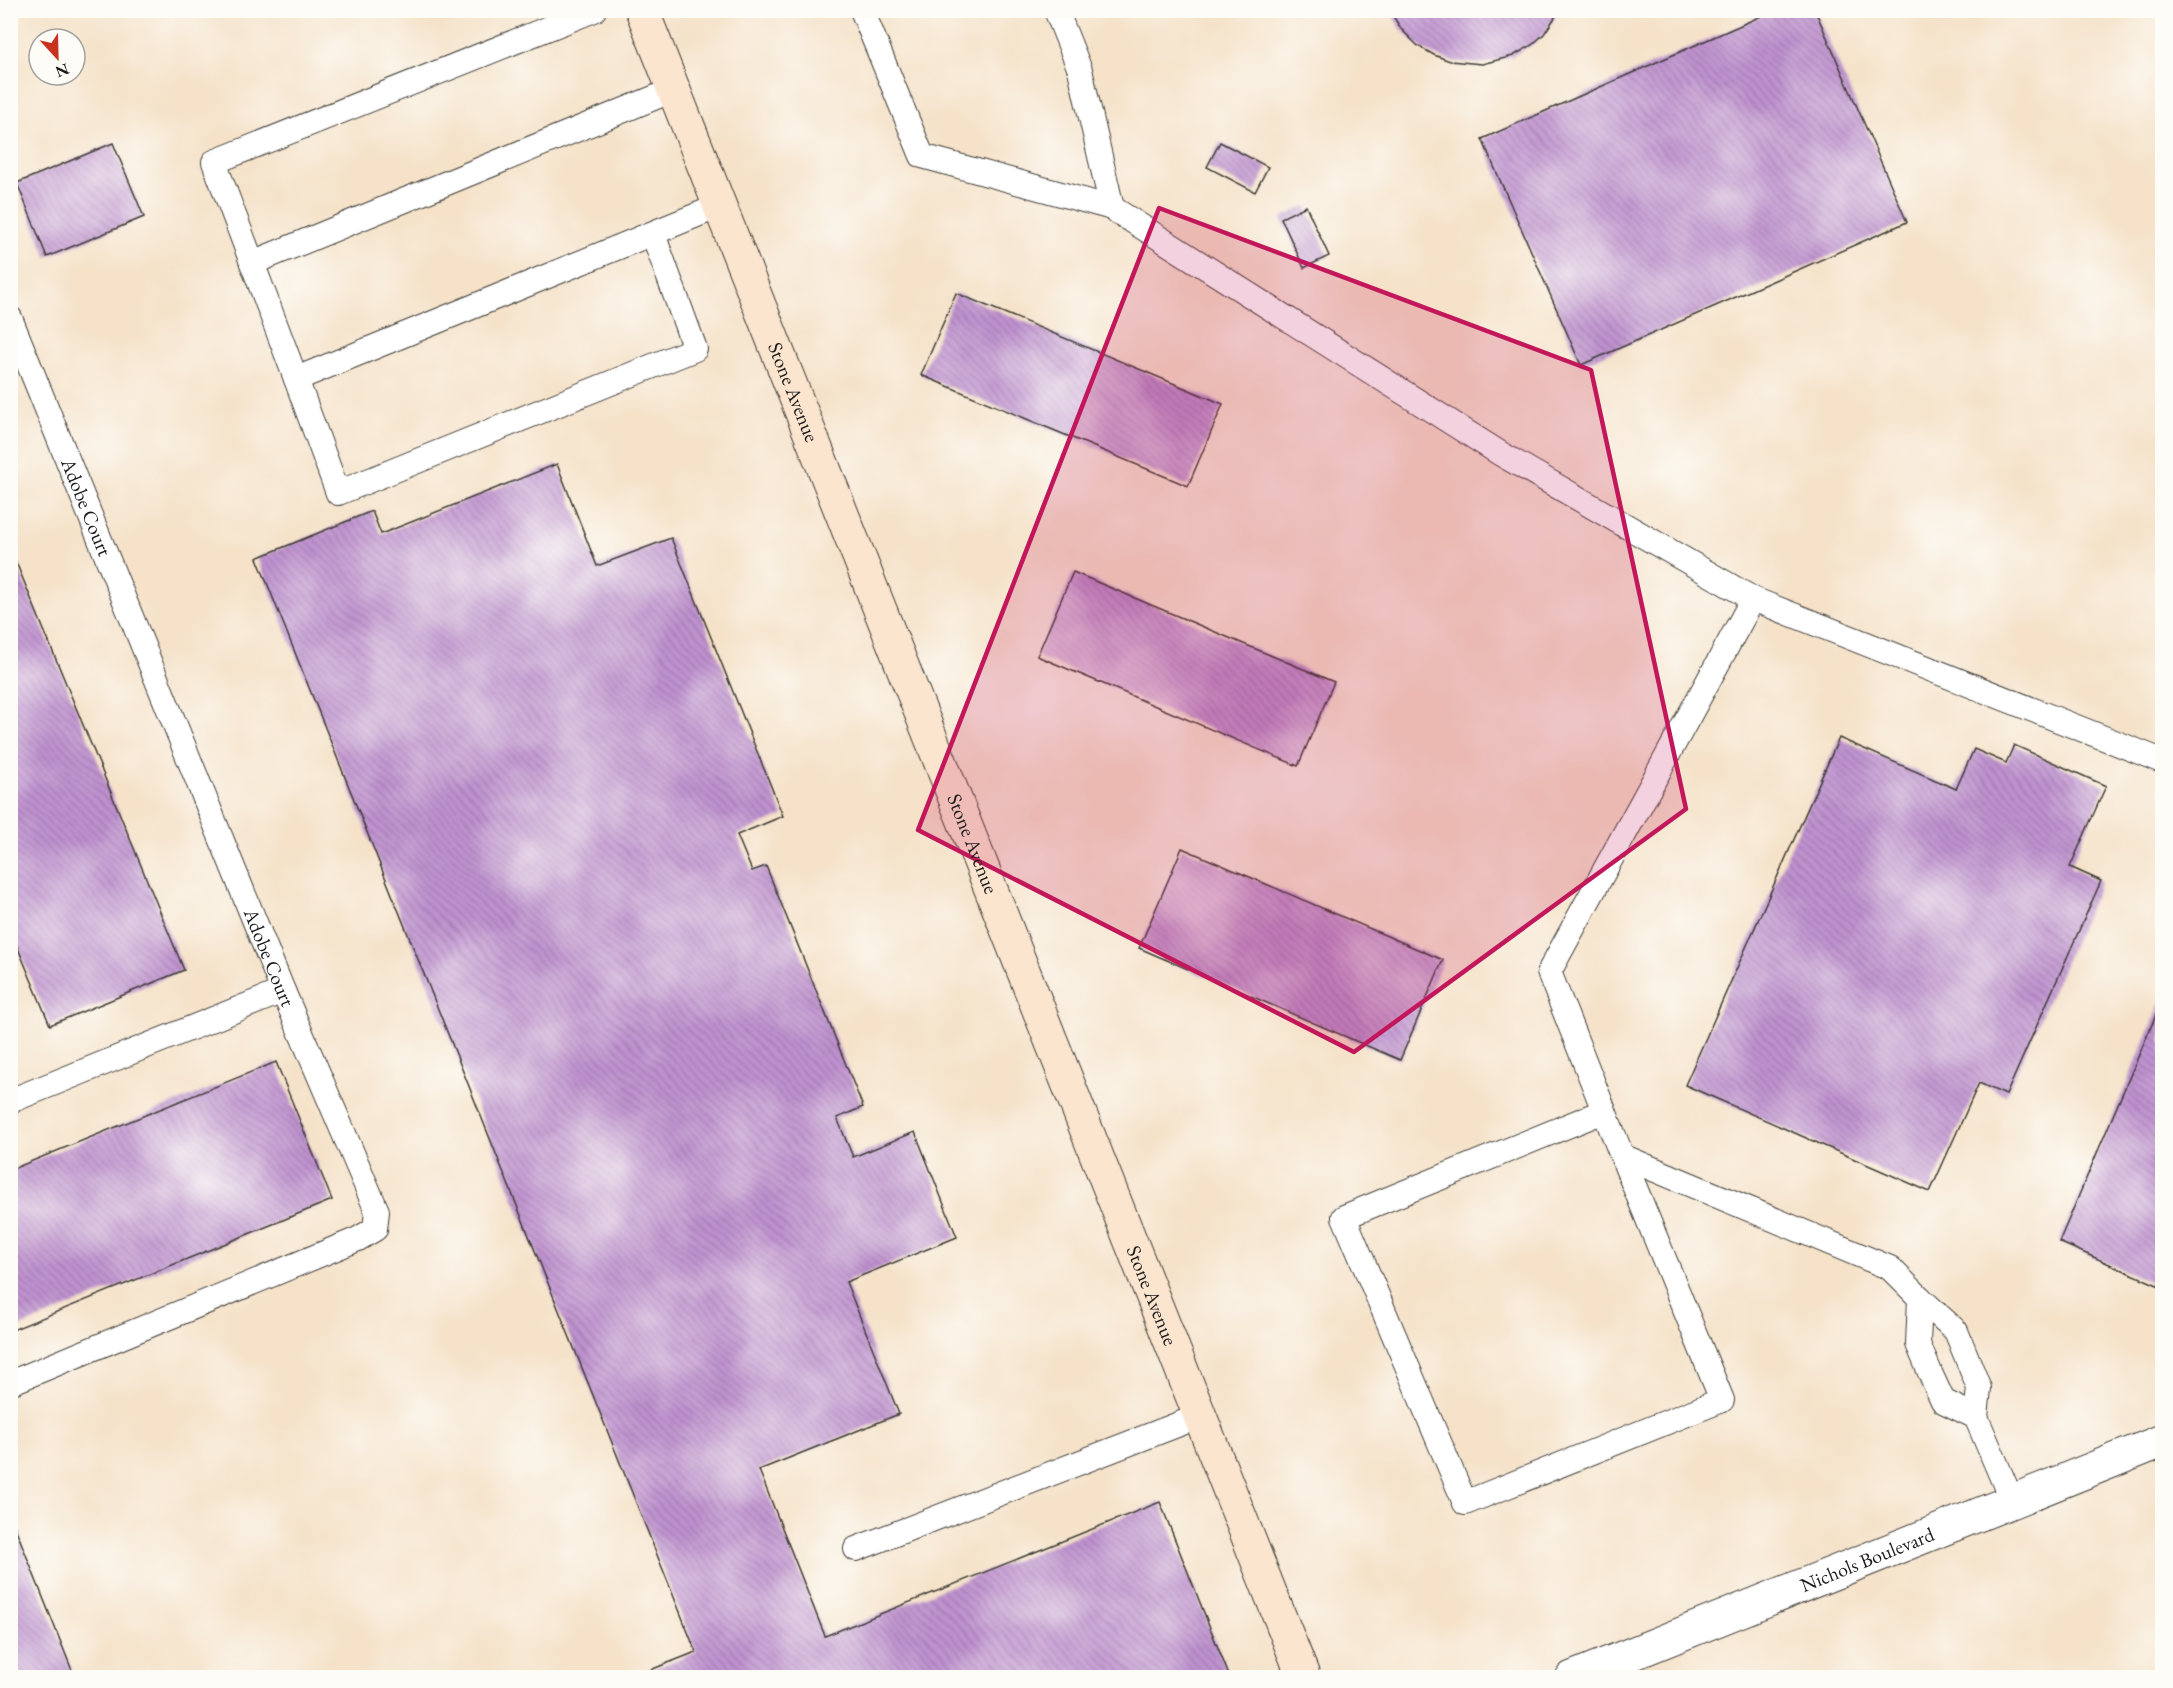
<svg xmlns="http://www.w3.org/2000/svg" width="2173" height="1688" font-family="'EB Garamond',serif">
<style>
.building{fill:url(#building-back-hatch)}
.lines{fill:none;stroke-linecap:round;stroke-linejoin:round}
.lane-casing{stroke:#3d3a36;stroke-width:26}
.street-casing{stroke:#3d3a36;stroke-width:35}
.secondary-casing{stroke:#3d3a36;stroke-width:35}
.lane{stroke:#fff;stroke-width:24}
.street{stroke:#fff;stroke-width:33}
.secondary{stroke:#fce5cf;stroke-width:33}
.marked{fill:#c2185b;fill-opacity:0.2;stroke:#c2185b;stroke-width:4.5;stroke-linejoin:round}
.labels{text-anchor:middle;dominant-baseline:central;stroke-width:6;stroke-linejoin:round;paint-order:stroke}
.street-label{font-size:20px;fill:#1c1c1c;stroke:#fdfcf7}
</style>
<defs>
<pattern id="building-back-hatch" width="6" height="6" patternUnits="userSpaceOnUse" patternTransform="scale(1.5)"><rect width="6" height="6" fill="#c093d0"/><path d="M-1 5l2 2M0 0l6 6M5-1l2 2" fill="none" stroke="#9b77a8"/></pattern>
</defs>
<rect width="100%" height="100%" fill="#fdfcf7"/>
<filter id="ink" filterUnits="userSpaceOnUse"><feTurbulence type="fractalNoise" baseFrequency=".0167" numOctaves="2"/><feDisplacementMap in="SourceGraphic" scale="12" xChannelSelector="R" yChannelSelector="G"/><feConvolveMatrix kernelMatrix="1 2 1 2 8 2 1 2 1" color-interpolation-filters="sRGB"/></filter>
<filter id="wash" filterUnits="userSpaceOnUse"><feTurbulence type="fractalNoise" baseFrequency=".008" numOctaves="4" result="noise"/><feDisplacementMap in="SourceGraphic" scale="24" xChannelSelector="R" yChannelSelector="G"/><feGaussianBlur stdDeviation="1.35" result="paint"/><feColorMatrix in="noise" values="0 0 0 0 0 0 0 0 0 0 0 0 0 0 0 0 0 1.4 0 .05"/><feComposite in="paint" operator="in"/></filter>
<g filter="url(#wash)">
<rect width="100%" height="100%" fill="#f5e2c9"/>
<g id="blocks">
<g class="building">
<polygon points="1389,10 1560,10 1544,34 1532,45 1513,56 1482,64 1450,61 1434,55 1418,46 1402,30"/>
<polygon points="1775,10 1815,10 1907,222 1581,365 1482,139"/>
<polygon points="1220,142 1268,167 1255,192 1207,167"/>
<polygon points="113,143 144,217 47,257 17,183"/>
<polygon points="1306,206 1329,256 1304,268 1281,218"/>
<polygon points="956,293 1223,404 1188,486 921,375"/>
<polygon points="557,464 597,566 671,538 783,816 737,835 752,871 766,866 863,1107 837,1118 853,1157 915,1132 957,1237 846,1282 899,1414 759,1470 825,1636 1160,1502 1230,1678 630,1678 696,1652 257,558 372,511 381,534"/>
<polygon points="11,550 184,970 50,1025 10,929"/>
<polygon points="1073,572 1334,682 1298,766 1037,656"/>
<polygon points="1839,738 1956,789 1974,749 2006,763 2014,745 2106,786 2070,867 2101,881 2006,1095 1979,1083 1930,1192 1685,1085"/>
<polygon points="1182,848 1443,960 1400,1060 1139,948"/>
<polygon points="2162,1001 2162,1287 2059,1242"/>
<polygon points="276,1062 332,1200 10,1331 10,1170"/>
<polygon points="10,1517 11,1517 75,1678 10,1678"/>
</g>
</g>
</g>
<g filter="url(#ink)">
<use href="#blocks" fill-opacity="0" stroke="#3d3a36" stroke-width="1.5"/>
<g class="lines">
<defs>
<g id="lane">
<polyline points="594,10 214,162 296,379 719,206"/>
<polyline points="862,10 922,156 1112,208 1501,454 1753,599 1549,972 1622,1156 1890,1268 1920,1298"/>
<polyline points="1056,10 1080,70 1112,208"/>
<polyline points="252,263 673,90"/>
<path id="s1" d="M10,318L283,991L377,1211L375,1229L358,1239L10,1383"/>
<polyline points="296,379 338,493 695,349 653,234"/>
<polyline points="1753,599 2162,761"/>
<polyline points="10,1101 283,991"/>
<polyline points="1604,1111 1344,1217 1465,1503 1722,1400 1622,1156"/>
<polyline points="1976,1417 1943,1401 1931,1375 1918,1344 1920,1298 1956,1331 1979,1388 1976,1417 2012,1501"/>
<polyline points="856,1549 1200,1416"/>
</g>
<g id="street">
<path id="s2" d="M1572,1678L2162,1441"/>
</g>
<g id="secondary">
<path id="s3" d="M642,10L1304,1678"/>
</g>
</defs>
<use href="#lane" class="lane-casing"/>
<use href="#street" class="street-casing"/>
<use href="#secondary" class="secondary-casing"/>
<use href="#lane" class="lane"/>
<use href="#street" class="street"/>
<use href="#secondary" class="secondary"/>
</g>
</g>
<path class="marked" d="M1159,208L1591,370L1686,809L1354,1052L918,830Z"/>
<g class="labels">
<g class="street-label">
<text stroke="none"><textPath href="#s3" startOffset="411">Stone Avenue</textPath></text>
<text stroke="none"><textPath href="#s1" startOffset="204">Adobe Court</textPath></text>
<text stroke="none"><textPath href="#s3" startOffset="897">Stone Avenue</textPath></text>
<text stroke="none"><textPath href="#s1" startOffset="690">Adobe Court</textPath></text>
<text stroke="none"><textPath href="#s3" startOffset="1383">Stone Avenue</textPath></text>
<text stroke="none"><textPath href="#s2" startOffset="318">Nichols Boulevard</textPath></text>
</g>
</g>
<rect width="2173" height="1688" fill="none" stroke="#fdfcf7" stroke-width="36"/>
<g transform="translate(57 57) rotate(158)"><circle r="28" fill="#fdfcf7" stroke="#a3a29f" stroke-width="1.5"/>
<path d="M0-4.5L10 22L0 15L-10 22Z" fill="#c8321e"/>
<text y="-9" font-size="16" font-weight="bold" text-anchor="middle" fill="#1c1c1c">N</text>
</g>
</svg>
